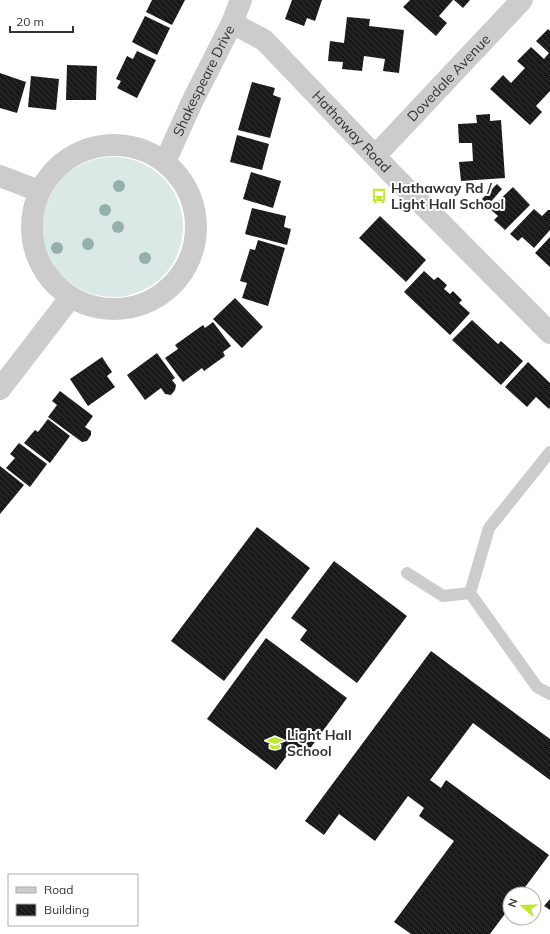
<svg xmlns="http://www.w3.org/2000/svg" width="550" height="934" font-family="Mulish,sans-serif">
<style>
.green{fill:#dae9e6}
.building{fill:url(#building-back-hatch)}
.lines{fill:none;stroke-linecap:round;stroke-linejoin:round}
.service{stroke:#ccc;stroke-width:12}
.minor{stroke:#ccc;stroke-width:22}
.tertiary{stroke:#ccc;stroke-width:22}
.tree{fill:#95b0ab}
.labels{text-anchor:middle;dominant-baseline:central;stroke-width:4;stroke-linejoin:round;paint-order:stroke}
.street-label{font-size:14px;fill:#323232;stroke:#fff}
.poi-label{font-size:14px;font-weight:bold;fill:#323232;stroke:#fff;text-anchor:start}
</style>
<defs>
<pattern id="building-back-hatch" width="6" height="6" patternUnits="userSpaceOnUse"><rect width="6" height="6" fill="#191919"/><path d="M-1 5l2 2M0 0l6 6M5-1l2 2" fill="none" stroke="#323232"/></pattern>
</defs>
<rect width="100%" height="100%" fill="#fff"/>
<circle class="green" cx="113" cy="227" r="70"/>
<g class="building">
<polygon points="152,0 185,0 172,25 146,12"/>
<polygon points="292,0 322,0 315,21 307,18 304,26 285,19"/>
<polygon points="410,0 453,0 439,16 447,23 436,36 403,7"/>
<polygon points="454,0 470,0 463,8"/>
<polygon points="145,16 170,28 157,55 132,42"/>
<polygon points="347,17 370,19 369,26 404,30 399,73 383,71 385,59 364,56 362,71 342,69 343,62 328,61 330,41 344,43"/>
<polygon points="548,29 550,31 550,91 536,106 542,112 530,125 490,89 503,75 511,83 525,68 517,61 531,47 544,59 549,53 536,41"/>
<polygon points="137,51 156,60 137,98 117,88 121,81 116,79 127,56 133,59"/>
<polygon points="67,65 97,66 96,100 66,100"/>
<polygon points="0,73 26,82 17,113 0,108"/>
<polygon points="31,76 59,79 56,110 28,107"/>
<polygon points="252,82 275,88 273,95 281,98 270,138 238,130"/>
<polygon points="490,114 490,121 501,120 505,178 461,181 459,162 473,161 472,143 459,143 458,124 477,123 476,115"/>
<polygon points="237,135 269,144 262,170 230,162"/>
<polygon points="251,172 281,181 273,208 243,199"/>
<polygon points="497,184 502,189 488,205 482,199"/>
<polygon points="513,187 530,205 505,230 494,220 498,216 490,209"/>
<polygon points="252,208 286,216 284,227 291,229 287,245 245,234"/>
<polygon points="534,209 542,216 548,210 550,210 550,230 534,248 522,237 518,241 510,234"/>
<polygon points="380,216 426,260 406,282 359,238"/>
<polygon points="550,237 550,267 535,253"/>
<polygon points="258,240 285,248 268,306 242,298 247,283 240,281 250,249 255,250"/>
<polygon points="424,271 434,280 438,277 447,285 444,289 450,294 453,291 462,300 459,303 470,313 450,335 404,292"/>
<polygon points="235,298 263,327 242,348 213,319"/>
<polygon points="472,320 498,344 501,341 523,361 501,385 452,340"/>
<polygon points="213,322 231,346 223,352 225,356 204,371 202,368 183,382 165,358 178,349 175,345 203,325 205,328"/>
<polygon points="157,353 175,378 172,380 176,385 175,390 171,395 165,394 161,388 145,400 127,375"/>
<polygon points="102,357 112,372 107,376 115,387 88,406 70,379"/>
<polygon points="528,362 550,383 550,407 549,409 536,397 527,407 505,387"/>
<polygon points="60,391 93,416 85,427 91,431 91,435 87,441 82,442 48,417 57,405 52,401"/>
<polygon points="48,419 70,436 50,463 24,443 35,430 38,432"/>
<polygon points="19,443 47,464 30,487 6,468 15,458 10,454"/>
<polygon points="0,466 24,485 0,514"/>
<polygon points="257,527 310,568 224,681 171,641"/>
<polygon points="334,561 407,616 357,683 300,640 307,630 291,618"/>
<polygon points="266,638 347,698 306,754 295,745 276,770 207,719"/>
<polygon points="431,651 550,739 550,780 473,723 430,780 441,788 446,780 549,855 520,894 510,894 510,907 490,934 411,934 394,922 454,841 419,816 424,808 408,796 375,841 339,814 324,835 305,821"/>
<polygon points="550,899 550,910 544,906"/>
</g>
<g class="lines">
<g class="service">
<polyline points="550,452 489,528 470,593 537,687 550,694"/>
<polyline points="407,573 443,596 470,593"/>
</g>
<g class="minor">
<path id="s1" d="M376,155L522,0"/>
<polyline points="0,176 39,191"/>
</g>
<g class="tertiary">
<path id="s2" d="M232,23L264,40L395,177L550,333"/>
<circle cx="114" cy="227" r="82"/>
<path id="s3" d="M165,162L192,102L232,23L241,0"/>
<polyline points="0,389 70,298"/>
</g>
</g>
<g class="tree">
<circle cx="119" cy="186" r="6"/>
<circle cx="105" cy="210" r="6"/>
<circle cx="118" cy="227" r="6"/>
<circle cx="88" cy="244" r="6"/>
<circle cx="57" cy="248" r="6"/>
<circle cx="145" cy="258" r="6"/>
</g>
<defs>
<symbol id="bus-bare" viewBox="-9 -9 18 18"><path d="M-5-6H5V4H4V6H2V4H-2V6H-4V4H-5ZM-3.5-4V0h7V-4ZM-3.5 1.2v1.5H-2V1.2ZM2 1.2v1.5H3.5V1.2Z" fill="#bfe835" stroke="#fff" stroke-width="2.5" paint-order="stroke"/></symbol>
<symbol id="school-bare" viewBox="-9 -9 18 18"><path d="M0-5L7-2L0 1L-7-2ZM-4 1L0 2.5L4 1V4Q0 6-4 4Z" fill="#bfe835" stroke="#fff" stroke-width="2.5" paint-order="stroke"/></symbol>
</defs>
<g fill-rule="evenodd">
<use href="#bus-bare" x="368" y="185" width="22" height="22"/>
<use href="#school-bare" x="264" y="732" width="22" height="22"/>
</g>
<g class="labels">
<g class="street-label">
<text stroke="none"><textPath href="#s1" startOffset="106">Dovedale Avenue</textPath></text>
<text stroke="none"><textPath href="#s3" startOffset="90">Shakespeare Drive</textPath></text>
<text stroke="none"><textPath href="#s2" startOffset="163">Hathaway Road</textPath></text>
</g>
<g class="poi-label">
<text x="391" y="188">Hathaway Rd /<tspan x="391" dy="16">Light Hall School</tspan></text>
<text x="287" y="735">Light Hall<tspan x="287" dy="16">School</tspan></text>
</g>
</g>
<rect x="8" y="874" width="130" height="52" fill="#ffffff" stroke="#adadad"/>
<rect x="16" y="887" width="20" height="6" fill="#cccccc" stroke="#adadad"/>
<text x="44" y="894" font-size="12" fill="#323232">Road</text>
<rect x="16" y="904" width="20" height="12" fill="url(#building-back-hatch)" stroke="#adadad"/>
<text x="44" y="914" font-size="12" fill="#323232">Building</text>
<g transform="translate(522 906) rotate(289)"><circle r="19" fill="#ffffff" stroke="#adadad"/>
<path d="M0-3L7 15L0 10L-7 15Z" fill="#bfe835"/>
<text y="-6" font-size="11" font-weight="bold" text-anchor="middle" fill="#323232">N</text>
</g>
<path d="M10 26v6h63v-6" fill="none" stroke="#323232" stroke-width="2"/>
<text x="16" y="26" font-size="12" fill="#323232" stroke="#ffffff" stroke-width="3" paint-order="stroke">20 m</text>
</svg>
